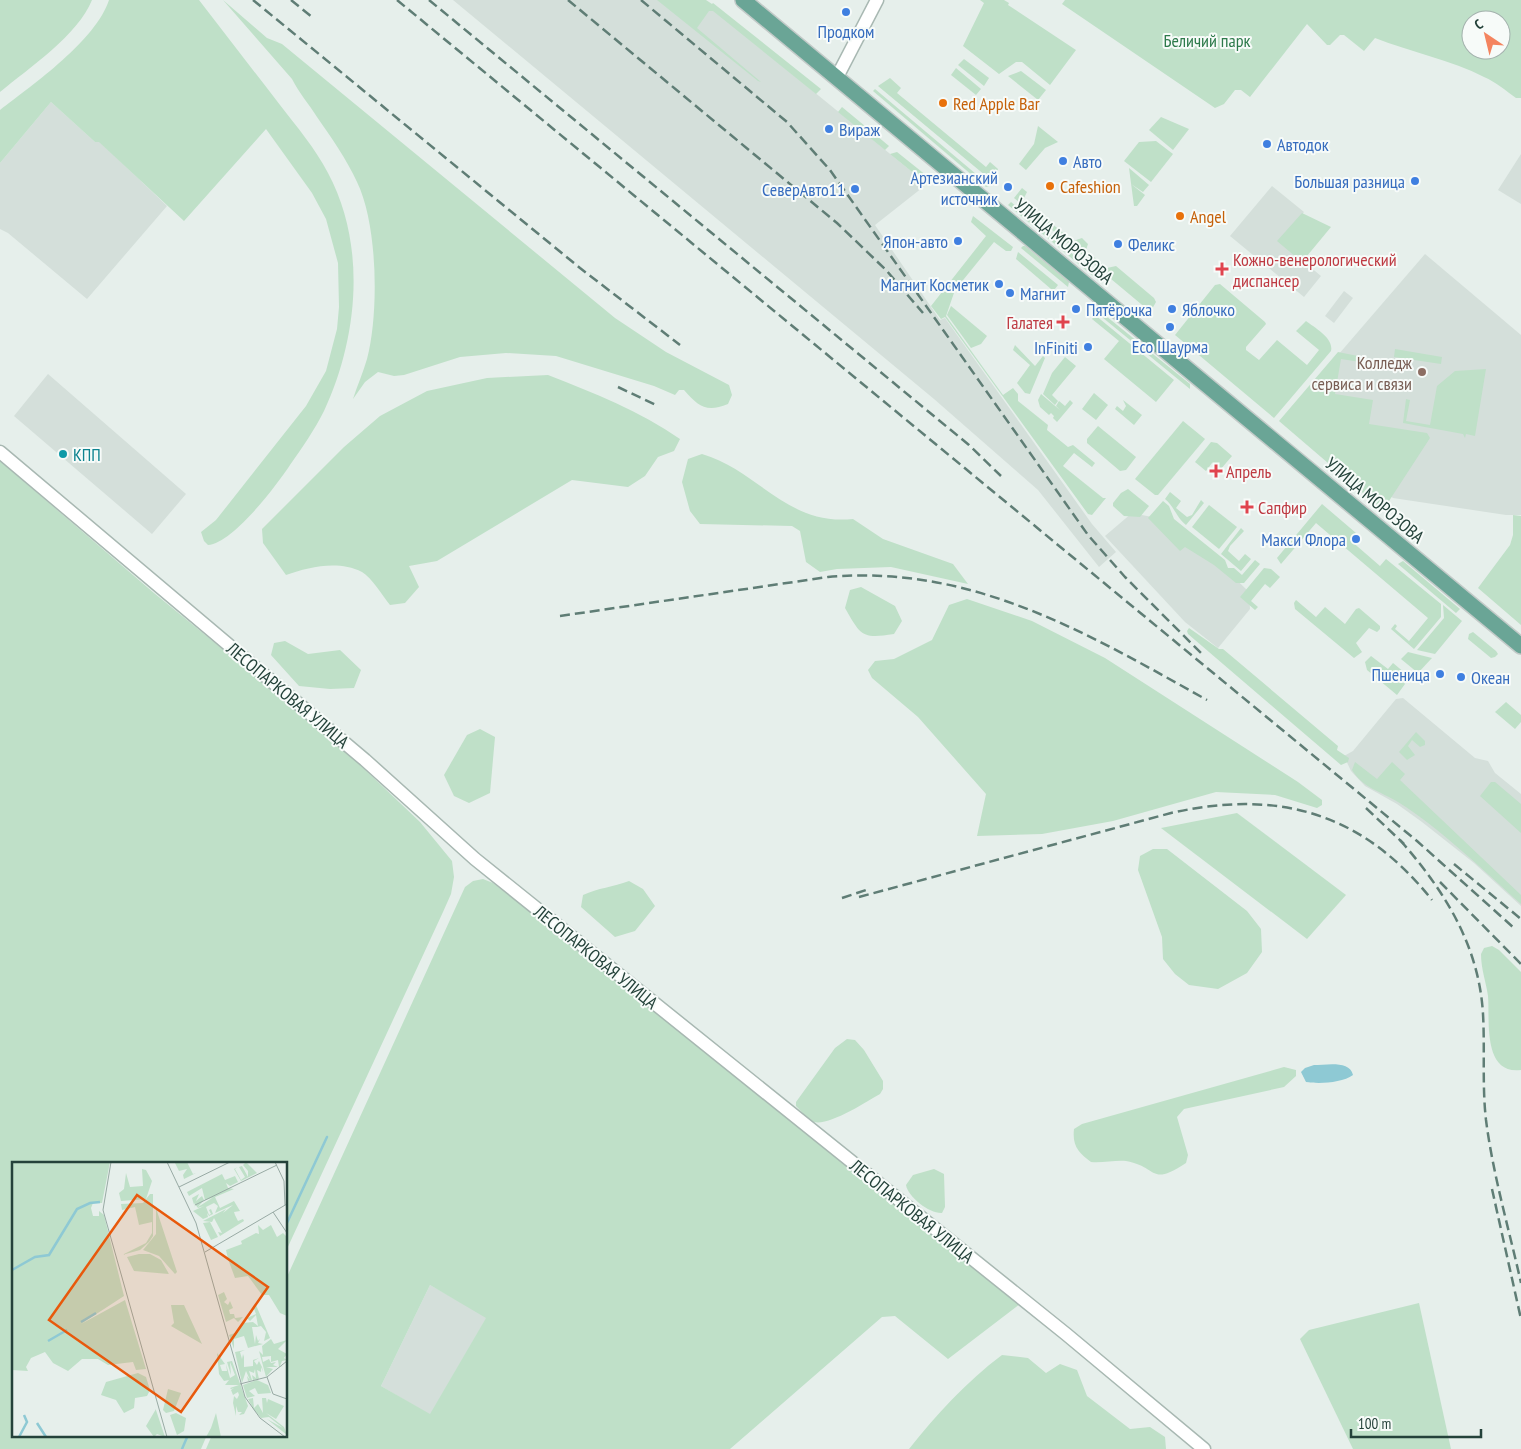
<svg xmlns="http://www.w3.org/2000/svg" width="1521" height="1449" font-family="'PT Sans Narrow',sans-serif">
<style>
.built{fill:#d4dfda}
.green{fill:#bfe0c8;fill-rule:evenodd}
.water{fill:#8ec9d4}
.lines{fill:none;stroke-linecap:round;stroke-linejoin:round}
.stream{stroke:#8ec9d4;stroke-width:2.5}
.tertiary-casing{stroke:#a8b8b2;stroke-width:15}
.primary-casing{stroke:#c2cac8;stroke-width:18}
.tertiary{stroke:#fff;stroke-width:12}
.primary{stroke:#6aa596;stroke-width:15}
.rail{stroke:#5f7d75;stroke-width:2.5;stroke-dasharray:10 5;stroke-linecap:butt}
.shop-dot{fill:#3f7fe0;stroke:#f7fbf9;stroke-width:2}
.food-dot{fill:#e8710a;stroke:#f7fbf9;stroke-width:2}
.health-dot{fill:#e0444e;stroke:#f7fbf9;stroke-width:2}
.education-dot{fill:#8d6e63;stroke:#f7fbf9;stroke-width:2}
.culture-dot{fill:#0f9aa8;stroke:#f7fbf9;stroke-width:2}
.labels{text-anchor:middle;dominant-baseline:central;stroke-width:4;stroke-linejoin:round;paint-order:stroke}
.shop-label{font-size:18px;fill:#366cbe;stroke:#f7fbf9;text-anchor:start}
.park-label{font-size:18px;fill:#2d7a4b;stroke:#f7fbf9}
.food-label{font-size:18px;fill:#c56008;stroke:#f7fbf9;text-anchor:start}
.street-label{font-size:18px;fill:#24423a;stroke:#f7fbf9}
.health-label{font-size:18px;fill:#be3a42;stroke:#f7fbf9;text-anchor:start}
.education-label{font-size:18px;fill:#785e54;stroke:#f7fbf9;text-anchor:end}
.culture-label{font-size:18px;fill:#0d838f;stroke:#f7fbf9;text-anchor:start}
.inset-river{fill:none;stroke:#8ec9d4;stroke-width:2.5}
.inset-road{fill:none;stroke:#98aaa4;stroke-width:1}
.view{fill:#e8590c;fill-opacity:0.15;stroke:#e8590c;stroke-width:2.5}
.inset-edge{fill:none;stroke:#24423a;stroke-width:2.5}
</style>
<rect width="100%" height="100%" fill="#e6efeb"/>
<g class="built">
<polygon points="453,0 659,0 710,7 927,184 875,225 940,320 945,318 1092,524 1116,552 1099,567 1038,490 934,399"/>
<polygon points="51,102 95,142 99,141 167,206 87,299 8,233 0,229 0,163"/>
<polygon points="1521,154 1521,204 1498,190"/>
<polygon points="1272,186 1304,212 1279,241 1321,276 1304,297 1230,236"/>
<polygon points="1425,254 1521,335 1521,515 1506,515 1393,498 1289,412"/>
<polygon points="1344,291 1353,298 1334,323 1325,316"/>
<polygon points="48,374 186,494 152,534 14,416"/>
<polygon points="1132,513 1152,517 1215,559 1249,592 1250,609 1218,648 1185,622 1105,536"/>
<polygon points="1403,698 1475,758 1488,761 1495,773 1521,794 1521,906 1474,863 1422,822 1397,804 1365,786 1351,771 1344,756 1353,751 1396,699"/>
<polygon points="430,1285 487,1317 430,1415 381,1386"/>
</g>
<g class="green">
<path d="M0,0H92C78,35 29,68 0,92Z"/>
<path d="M109,0H199C226,35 253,70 280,105C297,127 315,148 328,173C367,246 358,338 324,411C315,429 302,448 290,465C276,486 233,543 208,545L204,541L201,532L216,520L306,406L326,371L337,329L339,307L338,263L326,219L312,193L266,129L184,221L99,142H95L51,102L0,163V110C34,84 96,40 109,0Z"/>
<path d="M223,0L267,38L282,44L615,318L666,352L729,385L732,395L728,404C706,413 698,406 684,390H679L675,395L654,386L556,356L506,353L460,357L404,375L394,376L378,372L365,382L353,399C357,386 363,373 367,359C379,314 378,225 357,182C347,160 331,137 317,117C309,104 299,93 292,79Z"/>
<polygon points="657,0 706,0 712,4 713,3 821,89 816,94 713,11 709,11 697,28 761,82 758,81"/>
<polygon points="980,0 1004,0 1009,3 1008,5 1076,50 1050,85 1022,62 1016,62 999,74 963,46 984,3"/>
<path d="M1065,0H1521V98H1516C1506,91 1496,82 1484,77C1452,60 1410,52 1375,38L1364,51L1344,35H1340L1330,45H1327L1307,24L1250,97L1241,90H1235L1224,104L1215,108L1062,4ZM1471,20H1501V50H1471Z"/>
<polygon points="964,59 989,78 984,86 958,65"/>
<polygon points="956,68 981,89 976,95 951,75"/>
<polygon points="1021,71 1046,90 1038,100 1008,76"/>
<polygon points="890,78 901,88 897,93 986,167 990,162 998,169 996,175 991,177 986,176 878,86"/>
<polygon points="875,89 989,185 989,186 986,187 873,91"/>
<polygon points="842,107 889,146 885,150 838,112"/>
<polygon points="1161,117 1189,129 1173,150 1149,130"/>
<polygon points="1038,126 1058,142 1045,148 1026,170 1019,164 1034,144"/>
<polygon points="1156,141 1173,154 1151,182 1124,161 1139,142"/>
<polygon points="897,152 927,176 927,184 890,154"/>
<polygon points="1129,168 1149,185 1143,192 1131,184 1145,195 1137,206 1134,206"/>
<polygon points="1022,188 1027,192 1023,200 1073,241 1082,238 1088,244 1086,250 1107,268 1116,266 1154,298 1156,302 1152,309 1147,309 1014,198"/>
<polygon points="1011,202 1102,279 1103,280 1100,282 1008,205"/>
<polygon points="1302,213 1331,227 1302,262 1277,241"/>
<polygon points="973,216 1013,247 1011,251 1006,251 994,242 955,290 946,316 1003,395 1013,388 1018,394 1018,401 1048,425 1047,430 1068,447 1073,445 1095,463 1092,467 1074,453 1063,466 1103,498 1106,498 1092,515 1088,514 945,317 941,319 931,306 986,236 971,222"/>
<polygon points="1023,246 1025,246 1069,282 1068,287 1021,248"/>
<polygon points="1018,252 1058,285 1051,294 1049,292 1051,289 1016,259"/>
<path d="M1220,284L1265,322L1266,324L1246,347V350L1259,360L1277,340L1307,365L1319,350L1296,331L1306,321C1315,328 1334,338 1331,351L1274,418L1175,335L1215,285Z"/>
<polygon points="951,306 987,336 981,344 971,348 947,315"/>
<polygon points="1101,312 1190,384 1190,389 1097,313"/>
<polygon points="1095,315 1174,380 1156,402 1104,359 1119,341 1092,319"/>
<polygon points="1015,345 1035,366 1043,356 1045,358 1030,394 1025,393 1017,383 1030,365 1013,350"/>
<polygon points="1395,349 1442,357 1441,364 1394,357"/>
<polygon points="1338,352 1363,357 1367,363 1341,359 1335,394 1373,400 1369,424 1427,433 1430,438 1389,501 1382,506 1377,505 1279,421"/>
<polygon points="1065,357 1076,366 1052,395 1058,401 1055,405 1043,394 1052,373"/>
<polygon points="1486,369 1475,436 1466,434 1465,438 1463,434 1403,423 1406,399 1410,400 1406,421 1430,425 1437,386 1455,371"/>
<path d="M548,375C594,393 640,411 680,439L674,451L658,457L645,476L628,487L572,480L437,561L409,566L419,587L405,603L390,605C382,595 372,578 362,572C338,560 309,567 286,575L263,543L262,529L344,447L380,416L427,391L487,378Z"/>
<polygon points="1094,393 1108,405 1096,420 1082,409"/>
<polygon points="1041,394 1060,410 1056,406 1059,401 1065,406 1070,400 1073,403 1057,422 1053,418 1054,416 1051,413 1049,415 1040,407 1038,400"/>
<polygon points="1123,400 1142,415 1134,425 1115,409 1117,406 1123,411 1126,406"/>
<polygon points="1183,421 1205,439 1158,495 1155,495 1135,479"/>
<polygon points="1098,426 1136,457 1126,470 1120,471 1087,443 1087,439"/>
<polygon points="1211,442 1217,443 1232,456 1220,470 1212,463 1206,471 1195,462"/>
<path d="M702,454C758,470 786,526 853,519L883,539L953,564L968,584L891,567L837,569L820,572L806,562L800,531L792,526L700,524L690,511L682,482L688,459Z"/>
<polygon points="0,461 154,593 337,743 420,822 452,861 454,877 451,894 443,912 286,1251 286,1163 14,1163 14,1435 207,1435 201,1449 0,1449"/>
<polygon points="1128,489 1149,506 1140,517 1124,516 1113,506 1113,503 1121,493"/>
<path d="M1170,492L1181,501L1176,508L1187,517L1192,515L1201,500L1204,503L1186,525C1176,517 1174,506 1165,499Z"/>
<polygon points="1163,501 1169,506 1174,519 1225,560 1228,568 1234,568 1242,575 1255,560 1260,564 1244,583 1236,583 1214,565 1185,547 1180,551 1148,518"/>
<polygon points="1322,504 1356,533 1350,540 1380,566 1386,559 1441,604 1441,617 1414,649 1391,629 1395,624 1397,626 1395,629 1409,641 1428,618 1316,523 1281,564 1277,558"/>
<polygon points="1209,505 1237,527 1219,549 1192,527"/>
<polygon points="1513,515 1521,516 1521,625 1478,588 1510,545 1513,535"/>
<polygon points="1241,528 1244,531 1230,546 1228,551 1239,561 1245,554 1251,559 1241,571 1221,554"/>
<polygon points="1403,561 1460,609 1456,613 1398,564"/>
<polygon points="1264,568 1271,569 1280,577 1270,588 1265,584 1251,601 1258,607 1255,610 1240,597"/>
<path d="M861,587L895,606L902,621L894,634C862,639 861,636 845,608L850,590Z"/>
<polygon points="967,599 1032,621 1105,658 1298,782 1322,800 1322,805 1317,808 1275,795 1216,792 1113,821 1042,834 977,836 986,794 918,717 872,678 868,670 875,661 894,659 932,640 949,605"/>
<polygon points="1296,600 1316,617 1325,607 1345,624 1356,609 1359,608 1380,626 1380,629 1377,632 1369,628 1356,643 1362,652 1354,658 1295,609 1294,603"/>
<polygon points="1443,605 1462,621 1435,654 1417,650 1444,618"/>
<polygon points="1189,628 1219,649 1223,649 1338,746 1337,750 1349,758 1348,762 1341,765 1188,634 1187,631"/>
<polygon points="1473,632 1496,651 1498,654 1495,657 1491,658 1468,639 1469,634"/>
<polygon points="285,641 308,654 340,650 361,670 354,688 330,689 299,686 271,655 274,643"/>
<polygon points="1408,652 1432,658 1418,673 1401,659"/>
<polygon points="1371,656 1388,669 1393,663 1405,673 1403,681 1405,684 1397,695 1367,670 1365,662"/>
<polygon points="1506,702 1521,715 1521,722 1515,729 1495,712"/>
<polygon points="480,729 495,737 490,793 469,803 454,796 444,775 467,735"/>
<polygon points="1416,732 1425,741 1425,745 1420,747 1412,740 1408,746 1415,755 1407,760 1399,752"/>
<path d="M1355,762L1377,779L1392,762L1405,774L1400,780L1521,895V904C1484,871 1440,828 1398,802C1380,791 1363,788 1352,770Z"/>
<polygon points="1491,782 1495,782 1521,804 1521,833 1480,796"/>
<polygon points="1237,813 1346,895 1307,939 1161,828"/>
<polygon points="1153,849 1167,849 1247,911 1261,929 1262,952 1247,973 1218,989 1189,985 1175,974 1163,959 1162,937 1138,870 1140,856"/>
<path d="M483,879L493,883L536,916L1020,1304L948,1359L895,1316L882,1317L730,1449H206L212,1435H286V1279L465,887L473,881ZM430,1285L486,1318L430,1414L381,1386Z"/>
<path d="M629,881L643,889L655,906L635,931L615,937L581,907L583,895C598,888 613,887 629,881Z"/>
<path d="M1492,946L1499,950L1521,972V1070C1482,1075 1490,1019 1488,996C1486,982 1481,969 1481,954L1484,948Z"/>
<path d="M847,1039L855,1040L864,1050L883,1081V1089L880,1094C866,1102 829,1126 814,1122C808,1120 801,1111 796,1106V1102L835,1048Z"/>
<path d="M1284,1067L1296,1070V1076L1284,1087L1184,1109L1177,1117L1188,1155L1186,1163C1149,1187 1159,1167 1126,1161C1116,1160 1102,1163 1091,1162C1079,1153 1072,1146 1074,1129L1082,1124Z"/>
<path d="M934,1169L944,1174L945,1207L942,1213C930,1214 908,1197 906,1185L913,1175Z"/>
<polygon points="1419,1303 1451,1449 1353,1449 1300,1339 1309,1330"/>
<path d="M1002,1355L1028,1358L1046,1373L1060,1364L1077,1370L1087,1396L1130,1429L1150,1427L1165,1437L1166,1449H909C937,1414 966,1382 1002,1355Z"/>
</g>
<path class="water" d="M1314,1065C1326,1065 1350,1060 1353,1075C1342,1083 1319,1084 1306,1082L1301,1072L1305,1068Z"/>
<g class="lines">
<g class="stream">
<polyline points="286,1225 327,1137"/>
<polyline points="182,1449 188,1435"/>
</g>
<defs>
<g id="tertiary">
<polyline points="837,77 877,0"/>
<polyline points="0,452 365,760 475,859 1066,1334 1204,1449"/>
</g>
<polyline id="primary" points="743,0 1521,646"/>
</defs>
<use href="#tertiary" class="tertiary-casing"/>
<use href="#primary" class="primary-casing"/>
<use href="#tertiary" class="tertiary"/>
<use href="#primary" class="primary"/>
<g class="rail">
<polyline points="253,0 580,268 680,345"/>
<polyline points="291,0 312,17"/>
<polyline points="397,0 1417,841 1514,928"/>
<polyline points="429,0 969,445 1001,476"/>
<polyline points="568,0 837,223 886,270 923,313"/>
<polyline points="641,0 787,122 830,170 1088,535 1125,577 1204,656"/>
<polyline points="618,387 656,405"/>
<path d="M560,616L828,577C971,564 1087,633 1207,700"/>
<polyline points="1366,808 1404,844"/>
<path d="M1400,840C1444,890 1479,945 1483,1014C1485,1049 1482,1085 1486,1120C1493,1175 1509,1229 1521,1283"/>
<polyline points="1454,864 1521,919"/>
<polyline points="1440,882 1521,964"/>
<path d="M859,897L1171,813C1278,789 1362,812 1432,900"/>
<polyline points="842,898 866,890"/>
<polyline points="1492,1189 1521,1319"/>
</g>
</g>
<g class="shop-dot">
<circle cx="846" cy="12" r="5"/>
<circle cx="829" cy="129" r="5"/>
<circle cx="1267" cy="144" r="5"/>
<circle cx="1063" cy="161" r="5"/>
<circle cx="1415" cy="181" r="5"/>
<circle cx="1008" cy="187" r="5"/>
<circle cx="855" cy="189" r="5"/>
<circle cx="958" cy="241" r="5"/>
<circle cx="1118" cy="244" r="5"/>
<circle cx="999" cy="284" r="5"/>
<circle cx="1010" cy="293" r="5"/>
<circle cx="1076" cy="309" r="5"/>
<circle cx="1172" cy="309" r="5"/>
<circle cx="1170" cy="327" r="5"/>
<circle cx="1088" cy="347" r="5"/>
<circle cx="1356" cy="539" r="5"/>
<circle cx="1440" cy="674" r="5"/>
<circle cx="1461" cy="677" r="5"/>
</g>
<g class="food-dot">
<circle cx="943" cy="103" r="5"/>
<circle cx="1050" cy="186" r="5"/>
<circle cx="1180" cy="216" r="5"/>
</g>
<g class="health-dot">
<path d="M1219.5 261.5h5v5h5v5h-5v5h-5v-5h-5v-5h5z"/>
<path d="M1060.5 314.5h5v5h5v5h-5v5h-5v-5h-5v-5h5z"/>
<path d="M1213.5 463.5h5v5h5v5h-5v5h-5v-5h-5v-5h5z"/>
<path d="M1244.5 499.5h5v5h5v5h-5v5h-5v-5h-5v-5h5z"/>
</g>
<circle class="education-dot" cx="1422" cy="372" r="5"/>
<circle class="culture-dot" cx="63" cy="454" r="5"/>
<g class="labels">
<g class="shop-label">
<text x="846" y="31" text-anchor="middle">Продком</text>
<text x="839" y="129">Вираж</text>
<text x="1277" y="144">Автодок</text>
<text x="1073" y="161">Авто</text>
<text x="998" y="177" text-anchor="end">Артезианский<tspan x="998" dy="21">источник</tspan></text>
<text x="1405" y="181" text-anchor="end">Большая разница</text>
<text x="845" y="189" text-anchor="end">СеверАвто11</text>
<text x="948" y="241" text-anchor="end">Япон-авто</text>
<text x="1128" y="244">Феликс</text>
<text x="989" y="284" text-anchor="end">Магнит Косметик</text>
<text x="1020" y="293">Магнит</text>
<text x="1086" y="309">Пятёрочка</text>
<text x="1182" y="309">Яблочко</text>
<text x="1170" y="346" text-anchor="middle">Eco Шаурма</text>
<text x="1078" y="347" text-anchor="end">InFiniti</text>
<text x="1346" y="539" text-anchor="end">Макси Флора</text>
<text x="1430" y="674" text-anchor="end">Пшеница</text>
<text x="1471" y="677">Океан</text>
</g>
<g class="park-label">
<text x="1207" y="40">Беличий парк</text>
</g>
<g class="food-label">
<text x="953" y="103">Red Apple Bar</text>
<text x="1060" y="186">Cafeshion</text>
<text x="1190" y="216">Angel</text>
</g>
<g class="street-label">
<text transform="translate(1064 241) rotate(40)">УЛИЦА МОРОЗОВА</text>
<text transform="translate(1375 500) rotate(40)">УЛИЦА МОРОЗОВА</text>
<text transform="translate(288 695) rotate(40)">ЛЕСОПАРКОВАЯ УЛИЦА</text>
<text transform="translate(596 957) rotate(39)">ЛЕСОПАРКОВАЯ УЛИЦА</text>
<text transform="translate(912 1211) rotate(39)">ЛЕСОПАРКОВАЯ УЛИЦА</text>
</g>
<g class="health-label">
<text x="1233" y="259">Кожно-венерологический<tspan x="1233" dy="21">диспансер</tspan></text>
<text x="1053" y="322" text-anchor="end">Галатея</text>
<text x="1226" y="471">Апрель</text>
<text x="1258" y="507">Сапфир</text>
</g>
<g class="education-label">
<text x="1412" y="362">Колледж<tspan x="1412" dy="21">сервиса и связи</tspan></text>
</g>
<g class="culture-label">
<text x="73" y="454">КПП</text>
</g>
</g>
<g transform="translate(12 1162)">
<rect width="275" height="275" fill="#e6efeb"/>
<path d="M0,0H98L90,41H81L79,46L81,54H87V49L92,53L112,134L69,162L113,138L134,207L124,208L121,200L96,203L86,197H70L56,209L41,201L33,190L19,196L14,205L16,209L0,208ZM175,0L181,12L184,11L172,17L171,13L175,7L167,9L163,1ZM234,0L245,11L229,19L222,7L226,5L223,7L229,18L233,15L227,5L230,4L236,15V9L231,3ZM130,7L134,8L140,19L134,37L109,39L107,31L112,27L114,11L118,25L131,24ZM210,12L213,18L223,14L226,20L218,24L214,21L216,26L222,27L203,35L208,46L222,39L228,49L222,50L223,53L226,59L231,57L232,59L208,74L206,70L210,71L202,56L200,60L191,59L214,47L211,51L221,43L203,51L206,44L202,41L194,45L197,53L199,52L197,48L199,47L201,52L197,54L195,51L196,55L191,57L181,49L192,44L186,46L182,41L183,46L180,36L187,32L184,39L190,34L192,38L186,45L200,36L193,38L190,26L177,34L175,30ZM138,32H141V74L137,80L128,88L110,93L134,81L140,71V60L127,63L123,45L110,48L109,42L131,41ZM144,46L165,110L163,112L147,94L131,88L144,72ZM198,60L206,75L199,78L191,61ZM246,63L251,68L259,63L265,75L271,71L275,75V154L268,151L257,133H250L236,114L223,116L216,97L214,88L230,82L229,79L244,71L247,72ZM127,92H138L149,98L157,112L122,109L115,95ZM212,130L215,137L212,140L216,143L218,139L221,146L217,148L218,152H222L223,156L231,155L226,160L222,156L214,160L206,133ZM159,143H172L190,182L159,164L162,161ZM244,143L258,176L252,179L254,170L249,164L245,165H240L243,182L244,173L246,179L248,177L246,181L251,182L236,186L232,174L222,177V187L217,173L226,170L231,161L241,160L246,164L244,153L238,159L235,156L244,152L241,144ZM259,177L262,182L275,178L266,187L275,192L272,196L275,198L270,199L268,204H271L267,205L266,198L259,200V194L250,195L251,200L257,197L259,201L264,200L261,203L266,205H254L261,207L254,215L247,189L251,193L250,184ZM233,188L228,190L230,197L231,192L232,195V205L241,204V198L247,196L242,199L245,203L247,199L250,205L251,210L249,205V210L245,208L247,217L241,218L240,213L244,216L243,207L242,211L237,209L240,218L236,219L235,214L238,218L234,209L230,221L223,190ZM205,191L213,202L208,203L210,209H215L214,202L218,216L223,213L218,200L219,213L215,200L220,199L236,244L232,252L227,253L230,250H226L224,244V254L221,241L222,234L225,237L227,233L226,230L221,233L219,228L222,226L219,227L218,226L227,223H213L217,218L212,219L207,212ZM126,211L134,215L138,228L135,234L123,236L122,246L112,251L104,238L89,233L94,220ZM245,218L256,223L259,231L246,232L243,226L237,229L243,234L235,236L231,223ZM156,227L169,231L162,249L154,251L151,248ZM241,236L242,246L246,242L251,251L250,236H254L255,241L256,237L272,244L264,257L254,251L272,265L275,273L255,257L271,266L257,255L249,256L242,248L236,237ZM144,247V248L153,275L145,272L142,275L134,264ZM164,251L174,256L172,269L165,273L158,253ZM204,251L209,275H194L199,266Z" fill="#bfe0c8"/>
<path class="inset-river" d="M0,108L23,95L37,93L65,47L78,41L88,40M69,160L84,151M36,179L55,168M25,261L34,275M7,275L15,260L12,253"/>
<path class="inset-road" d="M99,0L91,48L155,275M155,0L184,61L233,235L248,256L273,275M263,0L272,19L273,43M167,25L218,0M183,43L265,3M261,50L275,71M193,90L275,42M255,215L261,232L275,237M228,222L255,215L275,199"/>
<path class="view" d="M125,33L256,125L169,250L37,158Z"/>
<rect width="275" height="275" class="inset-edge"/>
</g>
<g transform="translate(1486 35) rotate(325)"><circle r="24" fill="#f7fbf9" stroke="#a3b1ad"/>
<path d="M0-4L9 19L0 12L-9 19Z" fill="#f4845f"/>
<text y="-8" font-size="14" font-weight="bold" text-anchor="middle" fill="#24423a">С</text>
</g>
<path d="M1351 1429v8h130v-8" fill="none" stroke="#24423a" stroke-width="2.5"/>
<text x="1358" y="1429" font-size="15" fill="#24423a" stroke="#f7fbf9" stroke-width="4" paint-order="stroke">100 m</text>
</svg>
